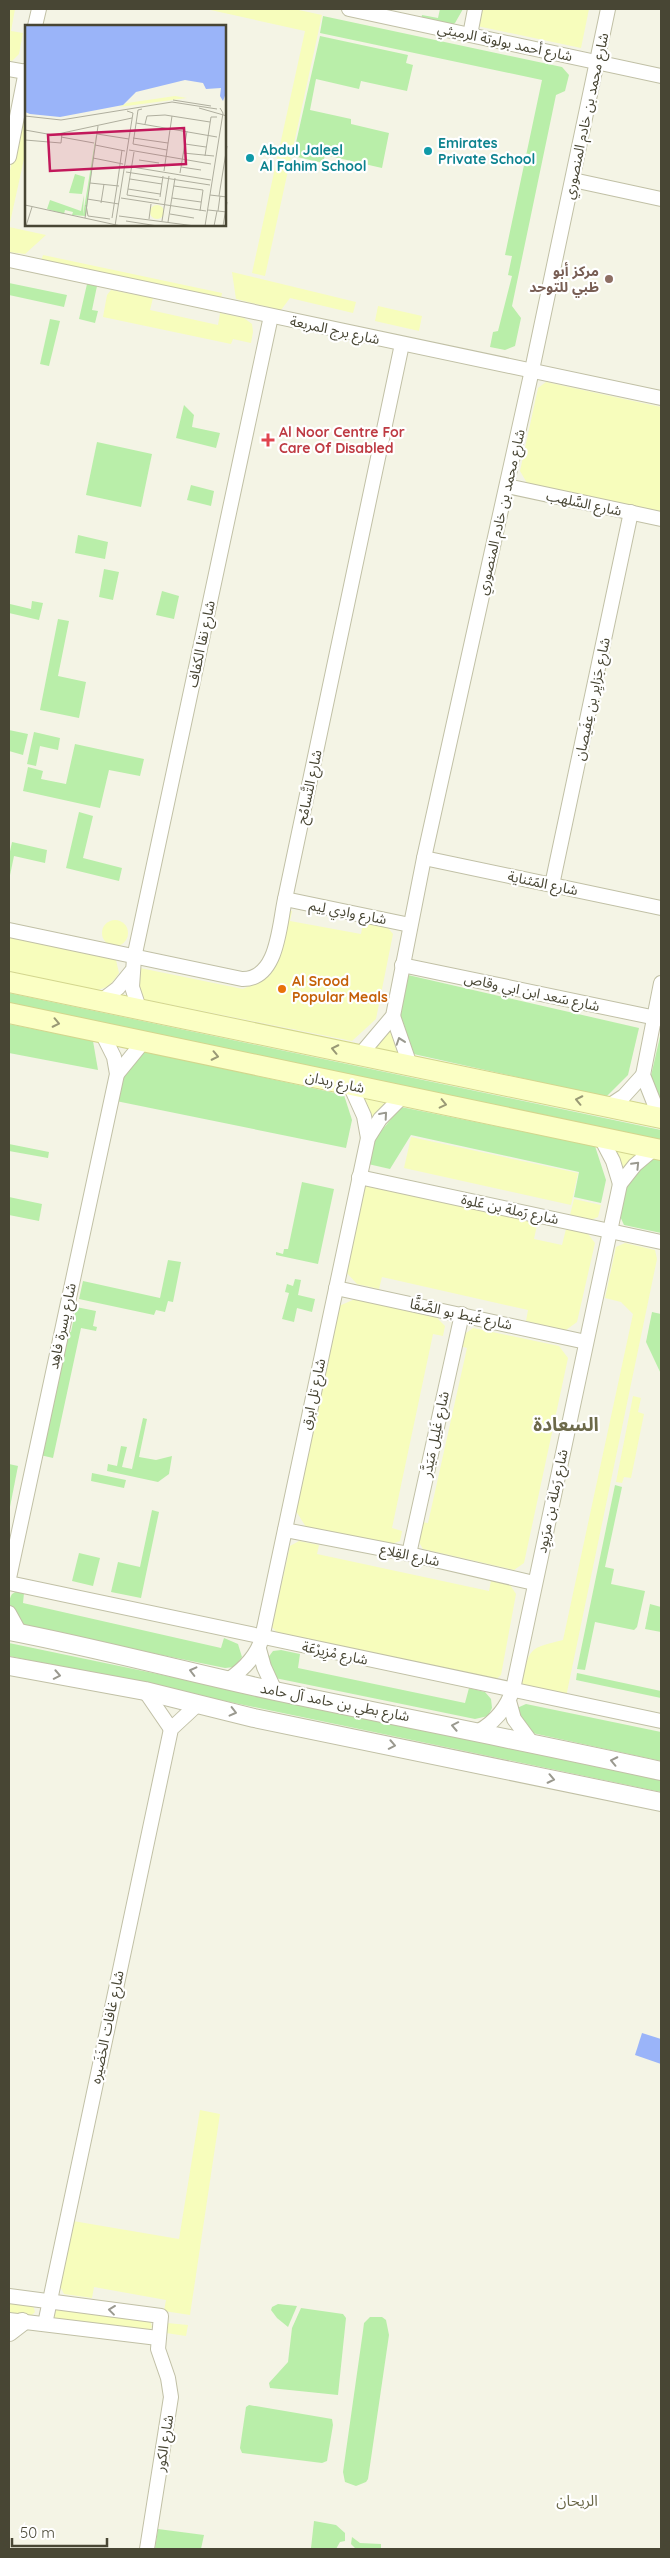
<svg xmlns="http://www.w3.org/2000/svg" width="670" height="2558" font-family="Quicksand,'Noto Sans Arabic',sans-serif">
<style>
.green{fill:#b9eea9}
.sand{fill:#f7fdbc}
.water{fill:#9ab4f9}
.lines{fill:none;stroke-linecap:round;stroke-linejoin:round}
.minor-casing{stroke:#c1c0a6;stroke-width:16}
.tertiary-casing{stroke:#c1c0a6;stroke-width:20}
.secondary-casing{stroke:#d3d68d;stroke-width:22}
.minor{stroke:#fff;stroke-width:14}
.tertiary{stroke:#fff;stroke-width:18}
.secondary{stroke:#fbffc4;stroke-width:20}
.oneway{stroke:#999975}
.oneway2{stroke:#9a998f}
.culture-dot{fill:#0f9aa8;stroke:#fff;stroke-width:2}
.education-dot{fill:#8d6e63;stroke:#fff;stroke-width:2}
.health-dot{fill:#e0444e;stroke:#fff;stroke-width:2}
.food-dot{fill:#e8710a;stroke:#fff;stroke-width:2}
.labels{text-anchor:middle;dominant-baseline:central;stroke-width:4.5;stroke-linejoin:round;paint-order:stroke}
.street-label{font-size:14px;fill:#484634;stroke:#fff}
.culture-label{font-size:14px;font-weight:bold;fill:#0d838f;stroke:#fff;text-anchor:start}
.education-label{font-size:14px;font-weight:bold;fill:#785e54;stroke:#fff;text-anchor:end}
.health-label{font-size:14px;font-weight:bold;fill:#be3a42;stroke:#fff;text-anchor:start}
.food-label{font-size:14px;font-weight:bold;fill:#c56008;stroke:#fff;text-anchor:start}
.neighbourhood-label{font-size:15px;fill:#6c694a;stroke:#fff}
.district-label{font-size:19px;font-weight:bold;fill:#6c694a;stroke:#fff}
.inset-road{fill:none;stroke:#afae9e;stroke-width:1}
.view{fill:#c2185b;fill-opacity:0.15;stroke:#c2185b;stroke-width:2.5}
.inset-edge{fill:none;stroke:#484634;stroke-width:2.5}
</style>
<rect width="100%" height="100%" fill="#f4f4e5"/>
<g class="green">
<polygon points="440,9 463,9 455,23 450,26 421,20 422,15 438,18"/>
<polygon points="323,16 562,67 569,75 565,91 556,95 512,306 521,318 515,346 505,350 490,347 493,332 498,331 512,276 508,275 512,256 505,255 542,80 320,33"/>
<polygon points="320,36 408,55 406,63 413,65 407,91 361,81 359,89 316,79 310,110 351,119 351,124 389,133 382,168 325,155 323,163 293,156"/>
<polygon points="9,283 67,295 64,307 9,295"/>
<polygon points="87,284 97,286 92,310 98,311 95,323 79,319"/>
<polygon points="50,319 60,321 49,366 40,364"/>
<polygon points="184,405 194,415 192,427 220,433 216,448 176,438"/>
<polygon points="97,442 152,454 141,507 86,495"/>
<polygon points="191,485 214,491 211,506 187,500"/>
<polygon points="78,535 108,542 105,559 75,553"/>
<polygon points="104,569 119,572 113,600 99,597"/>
<polygon points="162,591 179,596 174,619 156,615"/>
<polygon points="32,601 43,603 39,620 9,613 10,604 31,609"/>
<polygon points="58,619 69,621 58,676 86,682 79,718 40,710"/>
<polygon points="9,730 28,734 23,755 9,751"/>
<polygon points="34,732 60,738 58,750 40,746 36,766 27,764"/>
<polygon points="75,744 144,759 140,776 109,770 100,808 23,791 28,767 43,771 41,779 66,784"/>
<polygon points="79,812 93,816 83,858 122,868 119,881 66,868"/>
<polygon points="12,842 47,850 45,863 14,856 9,880 9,856"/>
<polygon points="408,975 639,1028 628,1075 606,1097 409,1053 397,1021"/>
<polygon points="9,993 661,1130 661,1144 9,1007"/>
<polygon points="9,1024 93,1041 98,1070 9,1053"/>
<polygon points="661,1032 661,1107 648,1089"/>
<polygon points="143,1051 344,1095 352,1120 346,1148 116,1101 121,1075"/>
<polygon points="401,1107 595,1146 606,1180 601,1203 574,1197 579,1172 411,1135 390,1169 368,1164 373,1141"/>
<polygon points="9,1144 49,1152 48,1158 9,1151"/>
<polygon points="652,1157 661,1159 661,1233 624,1225 619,1214 627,1181"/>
<polygon points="302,1182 334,1189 318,1264 276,1255 276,1252 283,1254 284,1249 288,1249"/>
<polygon points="9,1197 42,1204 39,1221 9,1215"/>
<polygon points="168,1260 181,1262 173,1302 168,1301 165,1312 156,1310 154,1315 79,1299 83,1281 160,1298"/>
<polygon points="295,1279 301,1280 298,1295 315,1299 312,1312 297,1308 294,1322 282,1319 289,1293 285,1292 287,1284 293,1286"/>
<polygon points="76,1307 96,1311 93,1326 97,1327 96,1331 81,1328 53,1458 40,1455 66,1331 71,1332"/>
<polygon points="652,1312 661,1314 661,1374 646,1342"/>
<polygon points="143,1418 147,1419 139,1457 156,1460 172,1456 169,1474 158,1482 107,1471 108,1464 117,1466 121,1446 127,1447 122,1467 132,1469"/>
<polygon points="9,1464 18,1466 9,1512"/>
<polygon points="92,1473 126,1480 124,1488 91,1481"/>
<polygon points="615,1485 622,1487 605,1567 614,1569 611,1584 645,1591 637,1627 634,1630 595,1622 585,1670 577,1669"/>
<polygon points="152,1510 159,1512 141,1598 111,1592 118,1562 140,1567"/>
<polygon points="79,1553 100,1558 93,1586 72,1581"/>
<path d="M17,1591L24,1593L23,1603L221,1648L224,1638L238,1644L242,1657L234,1667L225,1668L25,1627C16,1617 4,1607 12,1594Z"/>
<polygon points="650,1604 661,1607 661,1632 645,1629"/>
<polygon points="9,1643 661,1779 661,1792 9,1656"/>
<polygon points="281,1650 300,1654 298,1668 465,1703 469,1688 485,1692 491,1699 492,1708 488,1716 475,1719 275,1678 267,1659 273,1651"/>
<polygon points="577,1673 661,1691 661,1698 576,1680"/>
<polygon points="526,1704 661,1732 661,1761 523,1731 517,1708"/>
<polygon points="278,2304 297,2306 288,2327 277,2318 271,2310 272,2307"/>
<polygon points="301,2308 343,2314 346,2318 338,2395 270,2388 269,2383 288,2362 292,2328"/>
<polygon points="370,2317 382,2317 386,2320 389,2335 368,2479 366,2482 356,2486 345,2482 343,2472 363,2331 364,2323"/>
<polygon points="249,2405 332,2419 333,2425 327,2461 322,2463 242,2453 240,2448 246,2407"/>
<polygon points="314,2521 336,2525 345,2533 345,2541 340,2542 336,2549 311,2548"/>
<polygon points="158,2529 204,2535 201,2549 155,2549"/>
<polygon points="352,2537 360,2543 381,2544 381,2549 356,2549 351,2544"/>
</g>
<g class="sand">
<polygon points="9,9 15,9 11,31 23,33 19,54 12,61 9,60"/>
<polygon points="206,9 294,9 322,15 265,276 252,273 305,31"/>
<polygon points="481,9 589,9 581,48 477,26"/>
<polygon points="26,95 26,150 9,227 46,235 25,254 9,252 9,175"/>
<polygon points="43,255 222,293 221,298 41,261"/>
<polygon points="232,272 356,302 353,313 290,298 281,310 236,299"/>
<polygon points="111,290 153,298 150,310 218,325 220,313 244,318 252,324 253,332 251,343 233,339 231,344 103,317 107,295"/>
<polygon points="378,306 422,316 419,331 375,321"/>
<polygon points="546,382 661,407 661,512 527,483 520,471 538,388"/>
<polygon points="287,910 292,911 290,921 361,934 363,923 388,928 393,934 376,1019 352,1041 143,999 135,990 140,968 243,989 270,976 284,914"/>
<circle cx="115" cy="933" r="13"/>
<path d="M9,937L116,960L119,973C112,983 108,989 95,990L9,971Z"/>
<polygon points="390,1031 397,1052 375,1048"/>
<polygon points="363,1098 386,1104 370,1120"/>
<polygon points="411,1137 578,1173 571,1205 404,1168"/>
<polygon points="611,1149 637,1155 618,1175"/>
<polygon points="369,1182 538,1220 534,1239 562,1245 566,1229 588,1234 595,1243 577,1322 566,1330 526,1321 528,1310 382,1277 379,1289 357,1284 345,1271 363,1186"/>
<polygon points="574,1199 601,1205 598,1217 591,1220 570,1215"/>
<path d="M625,1243L655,1250L657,1259L566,1697L528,1689L522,1683C530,1647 528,1649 563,1640L633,1314L621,1302L605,1298L616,1247Z"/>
<polygon points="355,1299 437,1318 445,1326 443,1336 433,1334 392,1528 402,1531 400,1541 388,1545 306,1527 296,1511 339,1306"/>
<polygon points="473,1328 559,1346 568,1358 524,1563 514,1570 423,1549 417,1539 421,1522 428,1523 467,1348 460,1346 462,1336"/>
<polygon points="633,1396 641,1398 638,1412 644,1414 631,1478 624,1477 622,1483 616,1482"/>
<polygon points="299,1541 319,1545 317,1554 489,1591 491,1581 510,1585 516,1594 501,1675 494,1681 280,1636 272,1627 290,1546"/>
<polygon points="200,2110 220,2114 190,2315 164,2311 166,2300 94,2287 92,2298 64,2294 60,2286 73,2221 179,2239"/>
<polygon points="9,2302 33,2305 35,2312 31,2316 9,2314"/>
<polygon points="56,2309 150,2320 152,2327 148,2331 54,2319"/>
<polygon points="167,2323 188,2325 186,2336 166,2333"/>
</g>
<polygon class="water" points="642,2033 661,2039 661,2064 635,2055"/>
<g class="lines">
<defs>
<g id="minor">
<polyline points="349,9 661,76"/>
<polyline points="35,26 39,9"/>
<polyline points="470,35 475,9"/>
<polyline points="9,69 26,72"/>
<polyline points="9,157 26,71"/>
<polyline points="573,180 661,199"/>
<polyline points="9,260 661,398"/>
<polyline points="507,486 661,519"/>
<polyline points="424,858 661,908"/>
<polyline points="552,885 631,512"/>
<polyline points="285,899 410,925"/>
<path d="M9,930L242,979C278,980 279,926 285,899L402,344"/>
<polyline points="402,965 661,1019"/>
<polyline points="101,1001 118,988 131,972"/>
<polyline points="139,1008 132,987 134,958 271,316"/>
<polyline points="393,1016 410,1065"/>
<polyline points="360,1055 393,1016 424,858 532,370 608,9"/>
<polyline points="117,1074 144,1041"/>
<polyline points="350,1085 364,1116 368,1138"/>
<polyline points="609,1106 624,1096 643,1075"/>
<polyline points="660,1118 643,1075 661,983"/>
<polyline points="602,1140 613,1161 620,1184"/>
<polyline points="359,1177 661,1242"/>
<polyline points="336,1288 586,1342"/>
<polyline points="285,1530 409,1554 534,1583"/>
<polyline points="409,1554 462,1314"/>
<polyline points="9,1578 117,1074 114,1057 102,1033"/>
<polyline points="9,1583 661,1721"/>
<polyline points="9,1613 20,1633"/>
<polyline points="259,1649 264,1667 275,1691"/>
<path d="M228,1680C244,1669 257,1656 262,1638L368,1138L380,1119L404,1095"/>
<polyline points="145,1691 171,1729"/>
<polyline points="509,1701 514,1719 531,1742"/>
<path d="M479,1731C496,1721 507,1708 513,1689L620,1184L635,1165L654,1149"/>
<polyline points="9,2296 161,2316 158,2349 168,2378 171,2397 147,2549"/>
<polyline points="9,2320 158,2338"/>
<polyline points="45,2324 171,1729 198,1704"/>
</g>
<g id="tertiary">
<path d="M9,1631C98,1648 186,1672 275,1691C404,1718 533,1743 661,1771"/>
<polyline points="9,1666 145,1691 254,1718 661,1802"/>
<polyline points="9,2332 22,2322"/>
</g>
<g id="secondary">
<polyline points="9,982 661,1118"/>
<polyline points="9,1013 661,1150"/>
</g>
</defs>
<use href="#minor" class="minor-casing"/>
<use href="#tertiary" class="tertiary-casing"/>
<use href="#secondary" class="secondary-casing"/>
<use href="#minor" class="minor"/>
<use href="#tertiary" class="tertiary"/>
<use href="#secondary" class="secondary"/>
</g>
<defs><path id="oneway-chevron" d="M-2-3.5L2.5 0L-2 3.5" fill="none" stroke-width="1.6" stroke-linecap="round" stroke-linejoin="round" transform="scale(1.25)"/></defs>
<g class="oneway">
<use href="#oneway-chevron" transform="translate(56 1023) rotate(12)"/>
<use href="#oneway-chevron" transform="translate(335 1049) rotate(-168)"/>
<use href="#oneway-chevron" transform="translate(215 1056) rotate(12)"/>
<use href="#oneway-chevron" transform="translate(579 1100) rotate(-168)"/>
<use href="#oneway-chevron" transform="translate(443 1104) rotate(13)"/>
</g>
<g class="oneway2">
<use href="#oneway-chevron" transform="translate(400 1041) rotate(-109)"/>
<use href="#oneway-chevron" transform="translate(384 1115) rotate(-49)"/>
<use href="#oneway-chevron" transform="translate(636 1165) rotate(-46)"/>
<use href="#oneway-chevron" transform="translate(193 1671) rotate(-166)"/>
<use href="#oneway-chevron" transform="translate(57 1675) rotate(11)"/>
<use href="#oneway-chevron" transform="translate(233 1712) rotate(14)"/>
<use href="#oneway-chevron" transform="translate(455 1726) rotate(-169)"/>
<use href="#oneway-chevron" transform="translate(392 1745) rotate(11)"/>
<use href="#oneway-chevron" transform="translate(614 1761) rotate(-168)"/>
<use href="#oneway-chevron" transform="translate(551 1779) rotate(12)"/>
<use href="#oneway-chevron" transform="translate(112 2310) rotate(-173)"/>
</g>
<g class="culture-dot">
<circle cx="428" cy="151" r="5"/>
<circle cx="250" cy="158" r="5"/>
</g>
<circle class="education-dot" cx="609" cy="279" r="5"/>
<path class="health-dot" d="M265.5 432.5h5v5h5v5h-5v5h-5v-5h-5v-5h5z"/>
<circle class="food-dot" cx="282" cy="989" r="5"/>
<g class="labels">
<g class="street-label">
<text transform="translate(505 42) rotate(12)">شارع أحمد بولوتة الرميثي</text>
<text transform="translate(586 116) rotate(-78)">شارع محمد بن خادم المنصوري</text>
<text transform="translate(335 330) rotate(12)">شارع برج المربعة</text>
<text transform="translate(584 503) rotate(12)">شارع السَّلهب</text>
<text transform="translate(501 512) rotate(-77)">شارع محمد بن خادم المنصوري</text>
<text transform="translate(201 644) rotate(-78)">شارع نقا الكفاف</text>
<text transform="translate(592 699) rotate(-78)">شارع جَزايِر بن عِفَيصان</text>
<text transform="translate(309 787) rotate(-78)">شارع التَّسامُح</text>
<text transform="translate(543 883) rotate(12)">شارع المَثناية</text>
<text transform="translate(348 912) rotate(11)">شارع وادِي لِيم</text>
<text transform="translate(532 992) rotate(12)">شارع سَعد ابن ابي وقاص</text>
<text transform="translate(335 1082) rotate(12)">شارع ربدان</text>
<text transform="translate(510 1209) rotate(12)">شارع رَملة بن عَلوة</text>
<text transform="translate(461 1314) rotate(12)">شارع غَيط بو الصَّقَّا</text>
<text transform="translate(62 1326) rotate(-78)">شارع يِسرة فاهِد</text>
<text transform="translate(313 1394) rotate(-78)">شارع تل ابرق</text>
<text transform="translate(435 1434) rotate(-78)">شارع غَلِيل مَيَدَّر</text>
<text transform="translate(552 1501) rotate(-78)">شارع رَملة بن مرَيوِد</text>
<text transform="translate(410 1555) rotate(12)">شارع القِلاع</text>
<text transform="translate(335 1653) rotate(12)">شارع مْزِيرْعَة</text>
<text transform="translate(335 1702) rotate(11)">شارع بطي بن حامد آل حامد</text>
<text transform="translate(107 2027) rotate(-78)">شارع غافات الخَضَيره</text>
<text transform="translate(164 2443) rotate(-81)">شارع الكور</text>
</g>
<g class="culture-label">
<text x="438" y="143">Emirates<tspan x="438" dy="16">Private School</tspan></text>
<text x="260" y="150">Abdul Jaleel<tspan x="260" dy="16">Al Fahim School</tspan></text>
</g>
<g class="education-label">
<text x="599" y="271">مركز أبو<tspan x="599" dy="16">ظبي للتوحد</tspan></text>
</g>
<g class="health-label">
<text x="279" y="432">Al Noor Centre For<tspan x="279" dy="16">Care Of Disabled</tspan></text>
</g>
<g class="food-label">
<text x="292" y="981">Al Srood<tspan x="292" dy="16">Popular Meals</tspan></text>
</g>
<g class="neighbourhood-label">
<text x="577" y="2500">الريحان</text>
</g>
<g class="district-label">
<text x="566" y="1424">السعادة</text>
</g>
</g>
<g transform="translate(25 25)">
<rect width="201" height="201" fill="#f4f4e5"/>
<path d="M72,104L61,191L47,190L48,187L40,185L39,189L22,184L25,175L56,186L59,170L58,190ZM50,149L60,152L57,169L44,168Z" fill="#b9eea9"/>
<path d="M150,71L162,73L94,82L102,78ZM125 187a7 7 0 1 1 14 0a7 7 0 1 1-14 0Z" fill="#f7fdbc"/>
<path d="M0,1H201V68L198,76L195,71L196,63L181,64L178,58L160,55L111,67L98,80L35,92L5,89L0,87Z" fill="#9ab4f9"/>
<path class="inset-road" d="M148,75L186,81M174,83L202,91M117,84L113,85L108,119L142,125M0,91L36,95L147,77L192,84M111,98L192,112M120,99L122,91L140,90L185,97M0,105L28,110L107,93M72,109L104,114M36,112L69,118M108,113L143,118M0,115L36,118L37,108M160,119L181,122M70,120L100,126M104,125L186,139M158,128L189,131M180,131L186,92H192M68,133L98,139M114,135L134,138M101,141L186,155M156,142L176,145M139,146L147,91M101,147L185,160M155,148L162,106M105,154L137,159M65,158L94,161M92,161L97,125M149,161L178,165M103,164L135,169M102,170L109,127M102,170L134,175M185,170L202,172M194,171L202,121M135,172L138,151M96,173L181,186M147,173L176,177M62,174L94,179M76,178L79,159M0,180L96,201M61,180L63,191L85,194M183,185L202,187M175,186L178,165M193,186L195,171M145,189L169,193M94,191L170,201M60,193L73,101M87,193L92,161M124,194L126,179M101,196L133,201M137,196L144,151M143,197L150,153M1,201L7,182M90,201L108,88L102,86M180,201L198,88L195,83M189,201L192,186M198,201L202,177"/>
<path class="view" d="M159,103L161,139L25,146L23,110Z"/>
<rect width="201" height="201" class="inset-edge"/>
</g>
<rect width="670" height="2558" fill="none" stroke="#484634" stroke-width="20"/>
<path d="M12 2538v8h95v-8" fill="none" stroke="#484634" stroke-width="2.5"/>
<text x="20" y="2538" font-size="15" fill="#484634" stroke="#ffffff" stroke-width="4" paint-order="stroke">50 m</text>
</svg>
